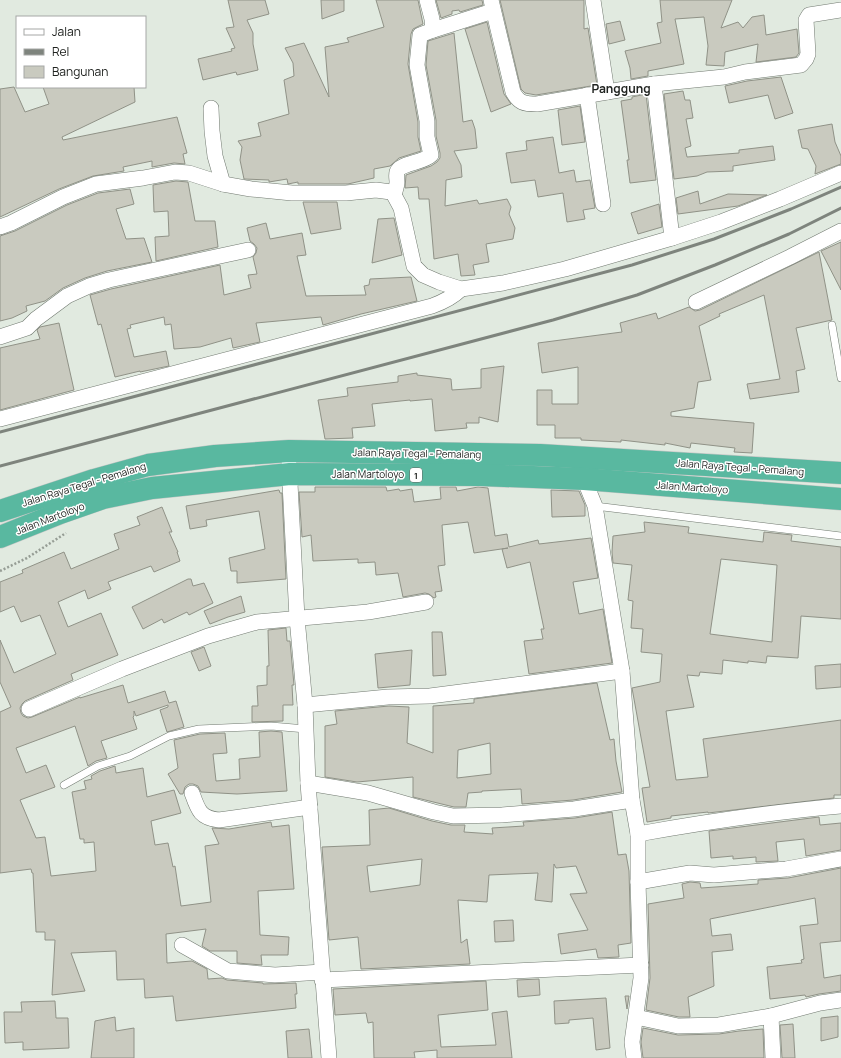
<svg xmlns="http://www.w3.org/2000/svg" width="841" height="1058" font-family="Manrope,sans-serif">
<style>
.building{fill:#c9cabf;stroke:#909287;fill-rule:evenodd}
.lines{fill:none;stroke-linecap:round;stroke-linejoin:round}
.lane-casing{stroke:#727a71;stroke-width:8}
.street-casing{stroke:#727a71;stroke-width:16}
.highway-casing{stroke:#c5c6c5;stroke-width:23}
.path{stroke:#969d95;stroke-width:2.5;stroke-dasharray:2 2;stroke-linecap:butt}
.lane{stroke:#fff;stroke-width:7}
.street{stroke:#fff;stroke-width:15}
.highway{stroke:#59b8a0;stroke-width:22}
.rail{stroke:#7e847d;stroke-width:3}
.labels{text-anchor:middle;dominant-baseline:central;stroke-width:3;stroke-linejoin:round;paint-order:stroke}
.shield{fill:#fff;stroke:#636563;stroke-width:1}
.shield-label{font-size:9px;font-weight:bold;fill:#202320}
.street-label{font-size:10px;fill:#202320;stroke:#fff}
.quarter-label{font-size:12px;font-weight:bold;fill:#202320;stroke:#fff}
</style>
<rect width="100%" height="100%" fill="#e1eae0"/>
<g class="building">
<polygon points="228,0 265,0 269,14 247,20 253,33 253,44 258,70 237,75 236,72 203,80 198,59 232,51 231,49 235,48 226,28 234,27"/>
<polygon points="321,0 344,0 344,11 322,19"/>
<polygon points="376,0 418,0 423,24 413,29 411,34 408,64 418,122 418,137 421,151 399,158 390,166 374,169 374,178 348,184 298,184 298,182 288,184 287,179 269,182 269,180 244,179 240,160 242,147 238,141 261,136 258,123 289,114 284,80 294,76 293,63 285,48 304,43 329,97 325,47 349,42 347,38 384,27"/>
<polygon points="436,0 482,0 483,5 460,12 459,10 452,11 452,14 441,18"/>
<polygon points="500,0 584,0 584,29 588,28 597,85 536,95 525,93 521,89"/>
<polygon points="660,0 732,0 721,28 738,22 743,28 752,17 764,15 766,35 797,29 799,53 796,57 756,62 758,44 725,52 724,66 706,65 708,46 704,17 675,19 684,64 648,71 648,76 631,79 630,68 625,51 661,43 657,23 662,22"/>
<polygon points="620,21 625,40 609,44 606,24"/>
<polygon points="487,22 504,94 511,104 491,112 465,29"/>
<polygon points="454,33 463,122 472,120 475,129 477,148 454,151 461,165 462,177 446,180 445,206 477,200 479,204 507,199 511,207 509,214 515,228 513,239 486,244 489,262 473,265 475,275 461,276 458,254 434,259 429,199 419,199 418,187 405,188 406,175 431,166 437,162 440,158 440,153 436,136 436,120 426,65 428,41"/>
<polygon points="781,77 793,113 775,119 768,95 729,103 725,86 747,81"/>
<polygon points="14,87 25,112 49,104 43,87 134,87 135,102 62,137 63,140 177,117 187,153 183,154 185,164 174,163 152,167 152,161 123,167 124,171 93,176 59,189 0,217 0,89"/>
<polygon points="683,91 685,100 690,100 693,118 686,119 691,146 685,148 687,157 739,153 739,150 773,146 775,160 733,166 733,171 707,172 697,176 674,179 664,94"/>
<polygon points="646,94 656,180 630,183 627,160 629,160 621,101 632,99 632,97"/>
<polygon points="580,106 585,142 562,145 558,110"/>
<polygon points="832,124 835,142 841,156 841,164 815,174 816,166 808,149 802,148 798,130"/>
<polygon points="553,137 559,173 574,170 576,182 590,180 595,208 583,210 585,219 567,222 563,193 538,197 535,180 511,183 506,153 527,150 526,141"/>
<polygon points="176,181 188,182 195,221 215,221 218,247 156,261 155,237 169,236 168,211 154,212 153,185"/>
<polygon points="130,189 134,204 116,209 126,239 144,238 152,262 107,271 85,278 63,288 45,301 26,306 27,311 12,318 0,321 0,236 15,231 67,205 98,193"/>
<polygon points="698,191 700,204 728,194 767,195 738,206 678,214 676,198"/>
<polygon points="303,202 337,202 341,229 311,234"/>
<polygon points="659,204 662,227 638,234 631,213"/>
<polygon points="394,218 402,255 372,263 378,219"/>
<polygon points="266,223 270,239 302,233 306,255 297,256 306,296 366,295 364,286 369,285 370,279 411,277 417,301 361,314 323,325 321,317 256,323 260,342 233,348 231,338 200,347 174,349 171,324 165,325 164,317 130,325 131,328 127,329 134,357 166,351 169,366 140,372 140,371 115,377 101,324 98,325 90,295 111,289 220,265 224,295 251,288 248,275 257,274 253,257 256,253 257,248 254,244 250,241 247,228"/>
<polygon points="841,242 841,290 821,251"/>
<polygon points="819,252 832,320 796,328 805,369 796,371 799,392 750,399 747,384 780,379 764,295 719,314 720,316 699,326 711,380 698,382 694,408 671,412 671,416 754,423 752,453 734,452 735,448 691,443 690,448 665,443 665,445 621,440 621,442 581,440 581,438 555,438 555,425 537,425 537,390 552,390 552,404 578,404 578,367 542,373 538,343 622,332 620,323 656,313 658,319 689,307 695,311 700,310"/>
<polygon points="59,323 74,390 0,410 0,348 40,339 37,330 40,327"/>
<polygon points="504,366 498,422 479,417 479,423 466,423 467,428 435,431 432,399 410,401 410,400 372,404 375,426 352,428 353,438 325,439 318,400 348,396 347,388 398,382 398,376 417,373 417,375 451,379 452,390 481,388 481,369"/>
<polygon points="315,487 386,487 387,491 399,489 400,491 412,489 414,502 441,499 440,487 456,487 457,491 478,487 488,488 495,536 507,534 509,547 538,540 539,544 591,538 598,578 573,582 579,614 603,609 612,663 529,674 524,641 543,639 541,629 544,629 530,562 507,568 502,549 508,548 474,553 468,522 442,525 445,565 438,566 442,591 435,592 436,597 434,598 429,594 425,593 403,597 398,573 376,575 375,562 358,563 358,559 313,561 311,535 302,537 299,492 315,492"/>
<polygon points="279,490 280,493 282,493 286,579 237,583 237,571 231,571 229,558 265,549 259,511 206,520 207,526 190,529 186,506"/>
<polygon points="551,490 579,491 585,505 585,516 552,517"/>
<polygon points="162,507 172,532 169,532 178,552 177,552 180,561 154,572 151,566 108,582 111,589 88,599 85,590 58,602 68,627 101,613 118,655 71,674 73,680 25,701 22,704 20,708 21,713 23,716 28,718 32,717 80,697 80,698 123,685 128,703 165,691 169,703 176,701 184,727 167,732 160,710 168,707 168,705 136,716 134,711 134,716 133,717 137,729 101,741 107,758 96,761 88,766 75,726 16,748 26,773 46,765 55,787 20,800 36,838 45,837 51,876 96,871 94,842 84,843 84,839 80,839 72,792 86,789 84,781 92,779 91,776 100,771 115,766 116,773 143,768 147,797 174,790 181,813 151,821 155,845 168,843 173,867 175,866 181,906 211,902 205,846 219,844 212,828 229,829 271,822 272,827 289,825 294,889 258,891 260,935 289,937 288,955 261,955 262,965 237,963 237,951 210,951 202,946 206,929 166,934 167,963 192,961 207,969 208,979 222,978 227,980 263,983 263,984 296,983 297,994 295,994 296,1008 176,1021 173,996 145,998 144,979 117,980 116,951 71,953 85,991 52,995 55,940 45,940 45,932 36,932 33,873 32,873 31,869 0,873 0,712 11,707 0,682 0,640 14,673 56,654 40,615 21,622 14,606 0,612 0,582 23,573 22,570 64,552 71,569 119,549 114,534 140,525 137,517"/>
<path d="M644,522L689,527L688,533L763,542L764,532L792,535L791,541L841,547V619L801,616L798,658L767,656L766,663L748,661V663L723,660L722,674L700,672L699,676L687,675L694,707L666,711L676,780L708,777L703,739L841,720V795H834V798L708,813V812L671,816V818L647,822L642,788L650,787L632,688L660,682L662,654L641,652L643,629L631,628L633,601L628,600L632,565L613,563L612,552L613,536L645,532ZM721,559L777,565L772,642L710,634Z"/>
<polygon points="188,579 191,579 193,586 204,583 213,603 189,615 187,612 164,623 162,619 143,629 132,607"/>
<polygon points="241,596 245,612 228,617 210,624 204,611"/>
<polygon points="286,628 287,641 290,641 294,685 292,685 293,705 283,705 283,721 252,722 252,706 258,706 257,686 267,685 267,666 269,666 268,630"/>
<polygon points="432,632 442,632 446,675 433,676"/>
<polygon points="204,647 211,666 199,671 191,652"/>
<polygon points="412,650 410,685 378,688 375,654"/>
<polygon points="841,664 841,687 816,689 815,666"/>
<path d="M597,683L610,740L614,739L616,761L622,792L573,800L522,804L521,789L482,791V792L468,793L466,807H454L413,797V777L357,782L325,777V726L337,724L335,711L389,706L409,707L407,743L433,753V706L474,703V699ZM490,743L491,774L457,778L458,750Z"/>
<polygon points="271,731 282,732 287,791 237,794 201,792 198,786 193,784 189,784 185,787 183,794 180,794 168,774 178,768 174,740 200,734 225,733 227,753 213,754 216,781 240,779 239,759 260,757 259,732"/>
<path d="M389,808L432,821L451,825H465L464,832L493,834L492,828L524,826L523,822L575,818L612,812L618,855L626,854L629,871L631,943L618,945L619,957L598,958L596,949L561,954L558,934L588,930L570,894L587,893L576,866L556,868L554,864L552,902L535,900L538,873L489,875L487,902L458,900L461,943L467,939L470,964L361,969L358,937L329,940L322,847L370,845L369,810ZM422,859L420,885L370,892L367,866Z"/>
<polygon points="819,817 820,825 841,823 841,850 806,856 804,839 776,842 778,861 756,862 756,857 733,859 733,856 711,858 709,831"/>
<polygon points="841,868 841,941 820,943 824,978 841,975 841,991 819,994 806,997 805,995 770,999 767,967 802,963 801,960 804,959 800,926 818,924 815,898 710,919 712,936 731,934 733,950 712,952 714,986 688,997 690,1017 679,1017 646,1010 650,978 648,904 684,898 682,884 690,882 700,883 701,888 758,884 758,880 788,878"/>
<polygon points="513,920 514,941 495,942 494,921"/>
<polygon points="539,979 540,995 518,997 517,980"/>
<polygon points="486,981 488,1010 438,1015 441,1047 496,1045 492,1013 507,1011 512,1058 437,1058 437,1050 414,1052 415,1058 374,1058 373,1022 368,1023 366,1013 335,1015 333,989"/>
<polygon points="625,996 629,996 627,1009"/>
<polygon points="606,998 610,1048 596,1050 593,1018 569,1020 569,1023 555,1024 554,1001"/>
<polygon points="55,1001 56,1018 68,1018 69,1048 23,1050 23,1042 5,1043 4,1012 22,1012 21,1002"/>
<polygon points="838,1016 838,1037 821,1041 821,1018"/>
<polygon points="115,1017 116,1031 134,1028 134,1058 91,1058 95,1021"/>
<polygon points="793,1024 795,1058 782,1058 780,1025"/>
<polygon points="643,1028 678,1035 719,1034 739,1031 763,1029 764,1058 643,1058 641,1042"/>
<polygon points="309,1029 312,1058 288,1058 286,1031"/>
</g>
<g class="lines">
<defs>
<g id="lane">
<polyline points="832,325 841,378"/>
<polyline points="595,506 841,536"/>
<polyline points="64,785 98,766 130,756 169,736 199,729 271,726 306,729"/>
</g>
<g id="street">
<path d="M491,0L513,92C519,103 524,104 537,104L654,84L724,77L745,72L801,65L806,59L808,54L806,20L809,15L841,10"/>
<polyline points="593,0 607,92"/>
<polyline points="433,30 493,11"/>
<polyline points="654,84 672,238"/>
<polyline points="587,95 603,204"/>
<polyline points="211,108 212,131 215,156 223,184"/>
<path d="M394,195C395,191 397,186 397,182C397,179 396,175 397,172C400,163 423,163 431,155L427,137V121L417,65L420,35L433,30L432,19L427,0"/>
<polyline points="0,227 11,223 63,197 96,184 143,178 175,172 189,173 223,184 251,189 292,193 346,193 376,190 391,192 394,195 401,208 414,266 423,275 439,282 461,289 503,283 565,269 672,238 721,222 780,199 841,173"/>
<polyline points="696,302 790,257 841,231"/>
<polyline points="0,337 27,328 36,319 67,296 89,286 109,280 248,250"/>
<path d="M0,419L432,306C443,302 452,298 461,289"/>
<polyline points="289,464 297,618 305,705 308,783 329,1058"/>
<polyline points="584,479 595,506 622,671 632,800 638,834 638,882 641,978 632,1042 634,1058"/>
<polyline points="305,705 388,697 430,696 622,671"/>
<polyline points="29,709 122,669 208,636 257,622 368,612 426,602"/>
<polyline points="308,783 368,793 434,812 453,816 502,815 574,809 632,800"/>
<path d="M192,793C198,810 200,818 219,820L310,807"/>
<path d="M638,834C705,822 773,812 841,806"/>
<polyline points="638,882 690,873 714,875 786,869 841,859"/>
<polyline points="182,945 228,971 275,975 322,972"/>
<polyline points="322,980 641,965"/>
<polyline points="771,1016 773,1058"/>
<polyline points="636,1017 678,1026 719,1025 771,1016 820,1003 841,1000"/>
</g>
<g id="highway">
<polyline points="0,511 94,480 148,465 215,456 289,451 540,455 841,473"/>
<polyline points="0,537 60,513 103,498 152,488 290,474 480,475 584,479 841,499"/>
</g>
</defs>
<use href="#lane" class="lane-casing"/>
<use href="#street" class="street-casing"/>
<use href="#highway" class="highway-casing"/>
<polyline class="path" points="0,571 27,558 66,533"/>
<use href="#lane" class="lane"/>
<use href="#street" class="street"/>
<use href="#highway" class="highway"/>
<g class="rail">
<polyline points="0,432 632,265 714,239 791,209 841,187"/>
<polyline points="0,466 553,320 637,295 715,265 789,234 841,208"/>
</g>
</g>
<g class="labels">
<rect class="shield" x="410" y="468" width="12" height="14" rx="3"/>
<g class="shield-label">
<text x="416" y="475">1</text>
</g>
<g class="street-label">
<text transform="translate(417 453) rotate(1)">Jalan Raya Tegal - Pemalang</text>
<text transform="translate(740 467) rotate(4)">Jalan Raya Tegal - Pemalang</text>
<text x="368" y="474">Jalan Martoloyo</text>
<text transform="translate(84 484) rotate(-17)">Jalan Raya Tegal - Pemalang</text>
<text transform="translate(692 487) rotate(4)">Jalan Martoloyo</text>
<text transform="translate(50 518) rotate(-21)">Jalan Martoloyo</text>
</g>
<g class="quarter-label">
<text x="621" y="88">Panggung</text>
</g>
</g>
<rect x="16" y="16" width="130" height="72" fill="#ffffff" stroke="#a6a7a6"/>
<rect x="24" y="29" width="20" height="6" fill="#ffffff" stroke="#a6a7a6"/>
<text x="52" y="36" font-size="12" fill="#202320">Jalan</text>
<rect x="24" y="49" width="20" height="6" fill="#7e847d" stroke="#a6a7a6"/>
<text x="52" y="56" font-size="12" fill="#202320">Rel</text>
<rect x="24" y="66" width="20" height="12" fill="#c9cabf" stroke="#a6a7a6"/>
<text x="52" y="76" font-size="12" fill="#202320">Bangunan</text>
</svg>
